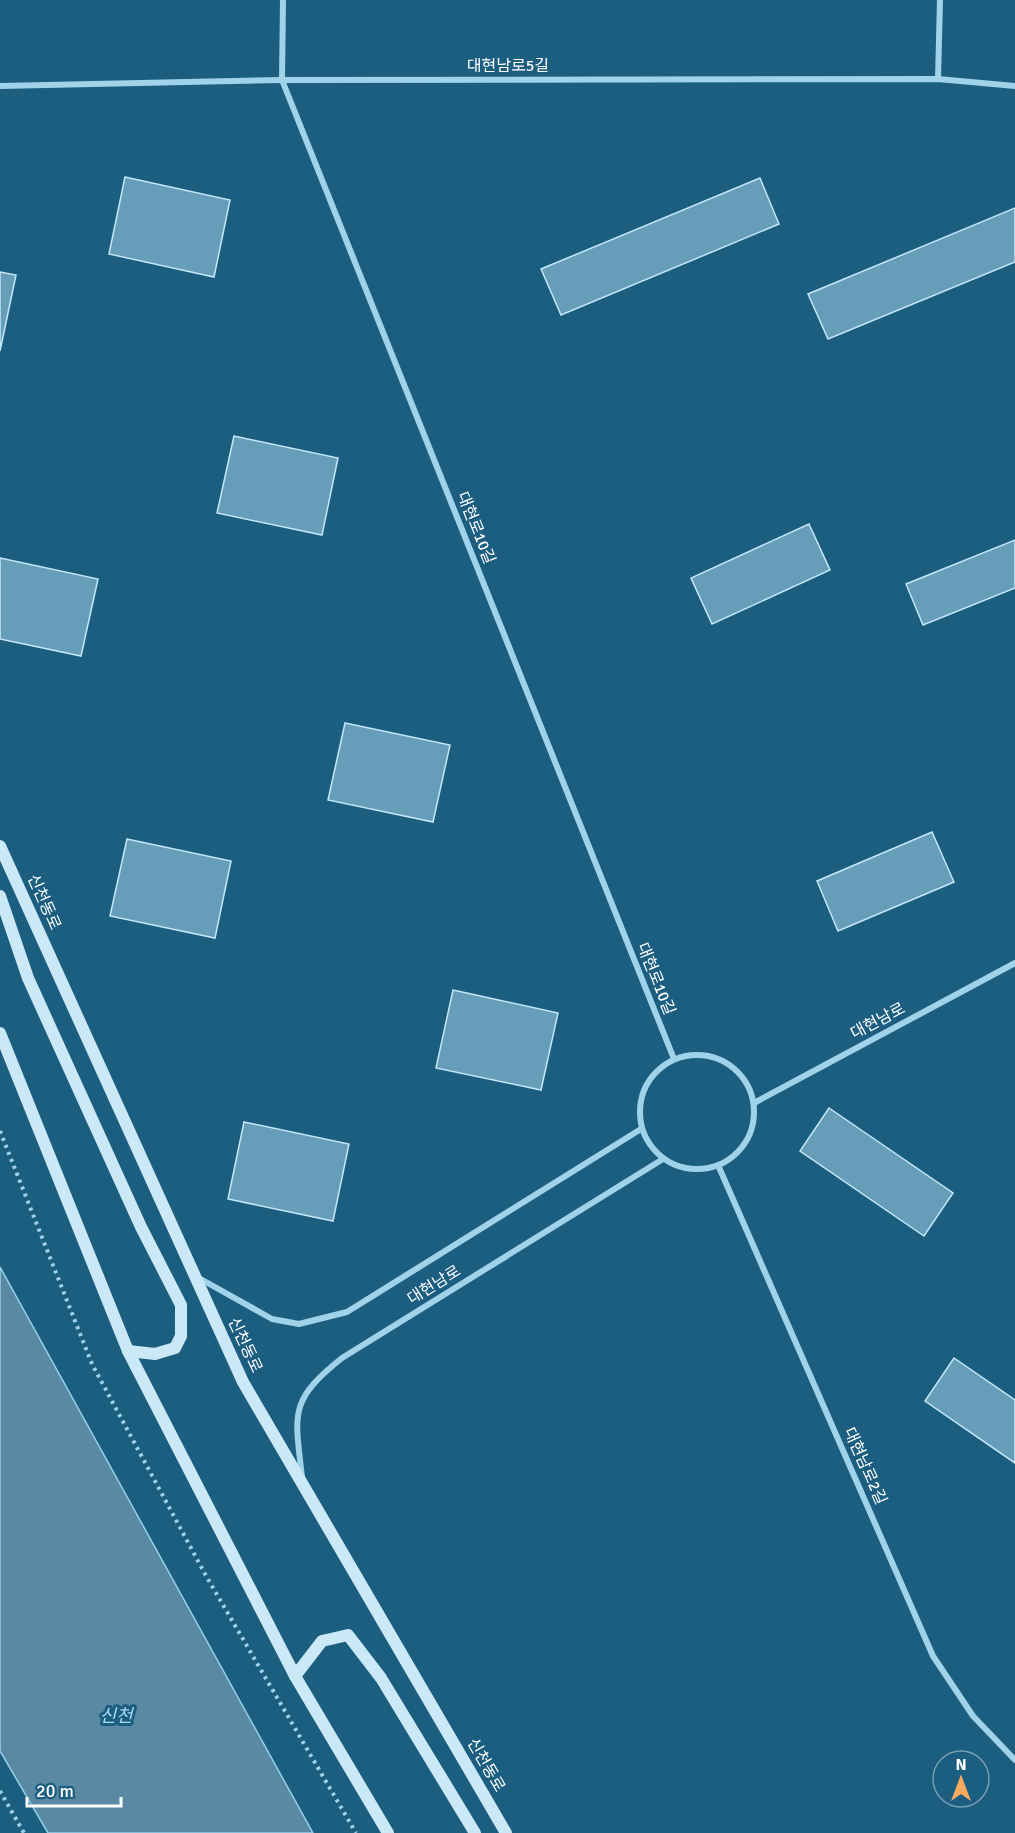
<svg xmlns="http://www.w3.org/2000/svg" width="1015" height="1833" font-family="Signika,'Noto Sans KR',sans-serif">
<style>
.water{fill:#5a8aa3;stroke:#93d0eb;stroke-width:1.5}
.building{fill:#669eb9;stroke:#c4e7f7;stroke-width:1.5}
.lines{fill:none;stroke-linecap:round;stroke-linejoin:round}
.path{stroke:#a0d2e9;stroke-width:4;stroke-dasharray:3 4.5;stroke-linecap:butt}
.street{stroke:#a0d2e9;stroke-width:6}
.secondary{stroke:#cbe8f7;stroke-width:12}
.labels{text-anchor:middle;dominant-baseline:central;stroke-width:6;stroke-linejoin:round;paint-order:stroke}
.street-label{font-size:16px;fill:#fff;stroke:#1c5e80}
.water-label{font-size:18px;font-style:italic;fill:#abdbf1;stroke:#1c5e80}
</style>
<rect width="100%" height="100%" fill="#1c5e80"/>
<polygon class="water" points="0,1267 313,1833 48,1833 0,1751"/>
<g class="building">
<polygon points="125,177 230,200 214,277 109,254"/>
<polygon points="760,178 779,224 561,315 541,269"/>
<polygon points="1015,208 1015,262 828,339 808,294"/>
<polygon points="0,272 16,275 0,351"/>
<polygon points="234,436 338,458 322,535 217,513"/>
<polygon points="809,524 830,570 712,624 691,578"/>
<polygon points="1015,540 1015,588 923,625 906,584"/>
<polygon points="0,558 98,579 81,656 0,639"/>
<polygon points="345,723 450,745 433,822 328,800"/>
<polygon points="932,832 954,882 838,931 817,881"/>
<polygon points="127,839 231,861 215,938 110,916"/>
<polygon points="453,990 558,1013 541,1090 436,1068"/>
<polygon points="829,1108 953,1193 924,1236 800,1151"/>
<polygon points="244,1122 349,1144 333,1221 228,1199"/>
<polygon points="954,1358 1015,1400 1015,1463 925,1401"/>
</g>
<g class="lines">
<g class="path">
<polyline points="0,1131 92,1364 205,1574 356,1833"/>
<polyline points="0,1791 24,1833"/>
</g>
<g class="street">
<polyline points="283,0 282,80 674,1059"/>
<polyline points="938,79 940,0"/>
<polyline points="0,86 282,80 938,79 1015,86"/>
<circle cx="697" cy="1112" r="57"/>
<polyline points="754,1103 1015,963"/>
<polyline points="718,1165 933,1656 973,1716 1015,1760"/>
<polyline points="197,1277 272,1319 299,1324 347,1312 641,1129"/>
<path d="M302,1477C295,1414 288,1401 342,1358L663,1159"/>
</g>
<g class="secondary">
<polyline points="0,846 243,1382 506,1833"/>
<polyline points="0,896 28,978 141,1227 181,1305 181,1336 175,1348 155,1354 128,1351"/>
<polyline points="0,1033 128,1351 295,1676 388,1833"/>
<polyline points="295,1676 322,1641 348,1635 381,1678 475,1833"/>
</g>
</g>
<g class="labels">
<g class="street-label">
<text x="508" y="66">대현남로5길</text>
<text transform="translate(476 528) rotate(68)">대현로10길</text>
<text transform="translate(44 902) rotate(66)">신천동로</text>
<text transform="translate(656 979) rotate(68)">대현로10길</text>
<text transform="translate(878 1021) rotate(-28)">대현남로</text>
<text transform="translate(434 1285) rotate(-32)">대현남로</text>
<text transform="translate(245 1345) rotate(65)">신천동로</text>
<text transform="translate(865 1466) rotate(66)">대현남로2길</text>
<text transform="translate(486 1765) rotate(60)">신천동로</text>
</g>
<g class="water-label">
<text x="116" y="1716">신천</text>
</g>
</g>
<g transform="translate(961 1779)"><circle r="28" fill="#1c5e80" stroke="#779eb3" stroke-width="1.5"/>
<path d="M0-4.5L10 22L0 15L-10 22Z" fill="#faaa5e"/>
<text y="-9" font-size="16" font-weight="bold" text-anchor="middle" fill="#ffffff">N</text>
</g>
<path d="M27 1797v9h94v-9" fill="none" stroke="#ffffff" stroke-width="3"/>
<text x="36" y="1797" font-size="18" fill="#ffffff" stroke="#1c5e80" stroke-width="4.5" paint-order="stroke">20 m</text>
</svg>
